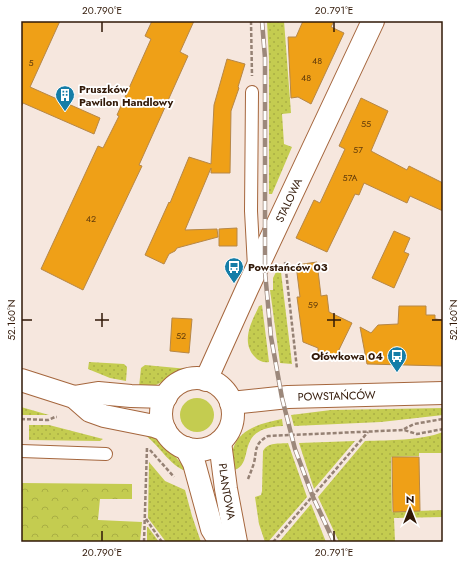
<svg xmlns="http://www.w3.org/2000/svg" width="464" height="563" font-family="Jost,sans-serif">
<style>
.grass{fill:url(#grass-dots)}
.forest{fill:url(#forest-crowns)}
.garden{fill:#c4cc50}
.building{fill:#efa017;stroke:#b68748}
.lines{fill:none;stroke-linecap:round;stroke-linejoin:round}
.lane-casing{stroke:#a5663d;stroke-width:14}
.street-casing{stroke:#a5663d;stroke-width:24}
.secondary-casing{stroke:#a5663d;stroke-width:24}
.path{stroke:#958174;stroke-width:2.5;stroke-dasharray:4 2;stroke-linecap:butt}
.lane{stroke:#fff;stroke-width:12}
.street{stroke:#fff;stroke-width:22}
.secondary{stroke:#fff;stroke-width:22}
.rail-casing{stroke:#9c887b;stroke-width:4.5}
.rail{stroke:#fff;stroke-width:3;stroke-dasharray:9;stroke-linecap:butt}
.ticks{fill:none;stroke:#311807;stroke-width:1.5}
.labels{text-anchor:middle;dominant-baseline:central;stroke-width:3.5;stroke-linejoin:round;paint-order:stroke}
.number-label{font-size:9px;fill:#603a0b}
.poi-label{font-size:11px;font-weight:bold;fill:#311807;stroke:#fff;text-anchor:start}
.street-label{font-size:11px;fill:#311807;stroke:#fff}
.neatline{fill:none;stroke:#311807;stroke-width:1.5}
.ticks-label{font-size:10px;text-anchor:middle;fill:#311807}
</style>
<defs>
<pattern id="grass-dots" width="8" height="8" patternUnits="userSpaceOnUse"><rect width="8" height="8" fill="#c4cc50"/><path d="M2 2h.1M6 6h.1" fill="none" stroke="#a9ae44" stroke-width="1.8" stroke-linecap="round"/></pattern>
<pattern id="forest-crowns" width="20" height="18" patternUnits="userSpaceOnUse"><rect width="20" height="18" fill="#c4cc50"/><path d="M2 6a3 3 0 1 1 6 0M12 15a3 3 0 1 1 6 0" fill="none" stroke="#a9ae44"/></pattern>
</defs>
<rect width="100%" height="100%" fill="#f6e7de"/>
<g class="grass">
<polygon points="267,21 284,21 291,113 282,114 284,144 292,147 272,194 269,194 269,59"/>
<polygon points="280,264 292,364 280,363 270,290 273,290 273,278"/>
<path d="M262,305L269,362C264,363 258,361 255,357C240,342 252,321 259,306Z"/>
<polygon points="89,362 124,364 127,367 126,381 110,378 88,369"/>
<polygon points="145,365 188,369 156,385 139,387 141,368"/>
<polygon points="21,407 49,415 21,415"/>
<polygon points="443,408 443,415 381,422 294,426 291,415 331,410"/>
<path d="M282,419L283,426C231,428 258,465 232,471C232,464 231,456 233,449C239,428 263,423 282,419Z"/>
<polygon points="29,425 49,425 103,439 100,441 29,440"/>
<path d="M443,432V453H419V456L391,457L392,512L443,510V517L394,518L395,542H339L318,497L365,441C389,440 420,441 443,432Z"/>
<path d="M148,434C161,442 179,458 186,471C169,465 160,446 145,435Z"/>
<polygon points="355,441 314,489 299,443"/>
<path d="M288,443L307,497L268,542H265L259,524L255,497L261,495L262,491L263,451C268,442 279,444 288,443Z"/>
<polygon points="149,462 165,481 185,490 192,516 201,542 166,542 148,518"/>
<polygon points="311,504 326,542 279,542"/>
<polygon points="147,527 148,527 159,542 147,542"/>
</g>
<polygon class="forest" points="21,483 132,484 132,499 100,499 98,520 142,522 140,542 21,542"/>
<circle class="garden" cx="197" cy="415" r="17"/>
<g class="building">
<polygon points="21,21 60,21 30,87 100,118 94,134 23,103 21,107"/>
<polygon points="152,21 194,21 180,52 188,56 139,165 142,166 83,290 41,269 98,146 103,148 119,116 117,115 151,39 145,36"/>
<polygon points="303,21 334,21 331,27 344,33 311,104 298,97 291,98 288,37 296,37"/>
<polygon points="227,59 245,64 238,87 239,88 231,111 230,173 211,173 211,168 185,230 217,229 218,237 177,248 175,251 169,254 164,264 145,255 169,202 170,203 189,157 211,164 214,105"/>
<polygon points="361,98 388,111 371,151 407,170 409,166 443,183 443,211 410,196 407,203 364,183 359,195 355,194 327,252 296,238 314,200 320,203 345,149 339,146"/>
<polygon points="237,228 237,246 219,246 219,229"/>
<polygon points="394,231 410,238 404,252 409,254 394,288 372,278"/>
<polygon points="317,262 321,296 327,295 329,312 352,323 334,360 318,352 318,348 303,342 297,297 300,297 296,265"/>
<polygon points="399,306 426,306 426,315 435,315 435,319 443,320 443,366 367,364 360,327 371,333 378,325 398,324"/>
<polygon points="172,318 192,319 189,353 170,351"/>
<polygon points="392,457 419,457 420,511 393,512"/>
</g>
<g class="lines">
<defs>
<g id="lane">
<polyline points="252,92 251,211 254,267"/>
<polyline points="21,451 106,454"/>
</g>
<g id="street">
<path id="s1" d="M206,380L247,289L373,21"/>
<path id="s2" d="M220,442L226,489L236,542"/>
<polyline points="186,448 194,463 212,529 220,542"/>
</g>
<g id="secondary">
<circle cx="197" cy="414" r="36"/>
<polyline points="21,380 74,397 90,411 104,416 154,426 165,430"/>
<polyline points="74,397 98,393 131,396 166,397"/>
<path id="s3" d="M231,403L288,397L443,393"/>
</g>
</defs>
<use href="#lane" class="lane-casing"/>
<use href="#street" class="street-casing"/>
<use href="#secondary" class="secondary-casing"/>
<g class="path">
<polyline points="251,21 252,76"/>
<polyline points="285,262 297,369"/>
<polyline points="21,419 48,420 55,417 57,417"/>
<polyline points="404,429 414,424 443,419"/>
<polyline points="150,450 174,477"/>
<path d="M248,479C250,474 252,469 254,463C257,449 254,444 268,436L404,430L417,434L443,429"/>
<polyline points="146,519 162,542"/>
<polyline points="144,542 147,447"/>
<polyline points="273,542 368,432"/>
</g>
<use href="#lane" class="lane"/>
<use href="#street" class="street"/>
<use href="#secondary" class="secondary"/>
<defs>
<polyline id="rail" points="262,21 265,58 265,272 271,337 282,398 295,449 313,497 334,542"/>
</defs>
<use href="#rail" class="rail-casing"/>
<use href="#rail" class="rail"/>
</g>
<path class="ticks" d="M102,22V32M334,22V32M102,313V327M334,313V327M22,320H32M95,320H109M327,320H341M432,320H442M102,531V541M334,531V541"/>
<defs>
<symbol id="building-pin" viewBox="-11 -11 22 30"><path d="M0 17L-7.5 6A9.5 9.5 0 1 1 7.5 6Z" fill="#157da7" stroke="#fff"/><path d="M-4-6H4V6H1V3H-1V6H-4ZM-2.5-4.3h1.7v1.8h-1.7ZM.8-4.3h1.7v1.8H.8ZM-2.5-1h1.7V.8h-1.7ZM.8-1h1.7V.8H.8Z" fill="#fff"/></symbol>
<symbol id="bus-pin" viewBox="-11 -11 22 30"><path d="M0 17L-7.5 6A9.5 9.5 0 1 1 7.5 6Z" fill="#157da7" stroke="#fff"/><path d="M-5-6H5V4H4V6H2V4H-2V6H-4V4H-5ZM-3.5-4V0h7V-4ZM-3.5 1.2v1.5H-2V1.2ZM2 1.2v1.5H3.5V1.2Z" fill="#fff"/></symbol>
</defs>
<g fill-rule="evenodd">
<use href="#building-pin" x="54" y="84" width="22" height="30"/>
<use href="#bus-pin" x="223" y="256" width="22" height="30"/>
<use href="#bus-pin" x="386" y="345" width="22" height="30"/>
</g>
<g class="labels">
<g class="number-label">
<text x="317" y="60">48</text>
<text x="31" y="62">5</text>
<text x="306" y="77">48</text>
<text x="366" y="123">55</text>
<text x="358" y="149">57</text>
<text x="350" y="177">57A</text>
<text x="91" y="218">42</text>
<text x="313" y="304">59</text>
<text x="181" y="335">52</text>
</g>
<g class="poi-label">
<text x="79" y="89">Pruszków<tspan x="79" dy="13">Pawilon Handlowy</tspan></text>
<text x="248" y="267">Powstańców 03</text>
<text x="383" y="356" text-anchor="end">Ołówkowa 04</text>
</g>
<g class="street-label">
<text stroke="none"><textPath href="#s1" startOffset="198">STALOWA</textPath></text>
<text stroke="none"><textPath href="#s3" startOffset="106">POWSTAŃCÓW</textPath></text>
<text stroke="none"><textPath href="#s2" startOffset="50">PLANTOWA</textPath></text>
</g>
</g>
<rect width="464" height="563" fill="none" stroke="#ffffff" stroke-width="44"/>
<g transform="translate(410 509)" stroke="#ffffff" stroke-width="3" paint-order="stroke">
<path d="M0-3L7 15L0 10L-7 15Z" fill="#311807"/>
<text y="-6" font-size="11" font-weight="bold" text-anchor="middle" fill="#311807">N</text>
</g>
<rect x="22" y="22" width="420" height="519" class="neatline"/>
<g class="ticks-label">
<text x="102" y="14">20.790°E</text>
<text x="334" y="14">20.791°E</text>
<text transform="translate(11 320) rotate(-90)" y="4">52.160°N</text>
<text transform="translate(453 320) rotate(-90)" y="4">52.160°N</text>
<text x="102" y="556">20.790°E</text>
<text x="334" y="556">20.791°E</text>
</g>
</svg>
